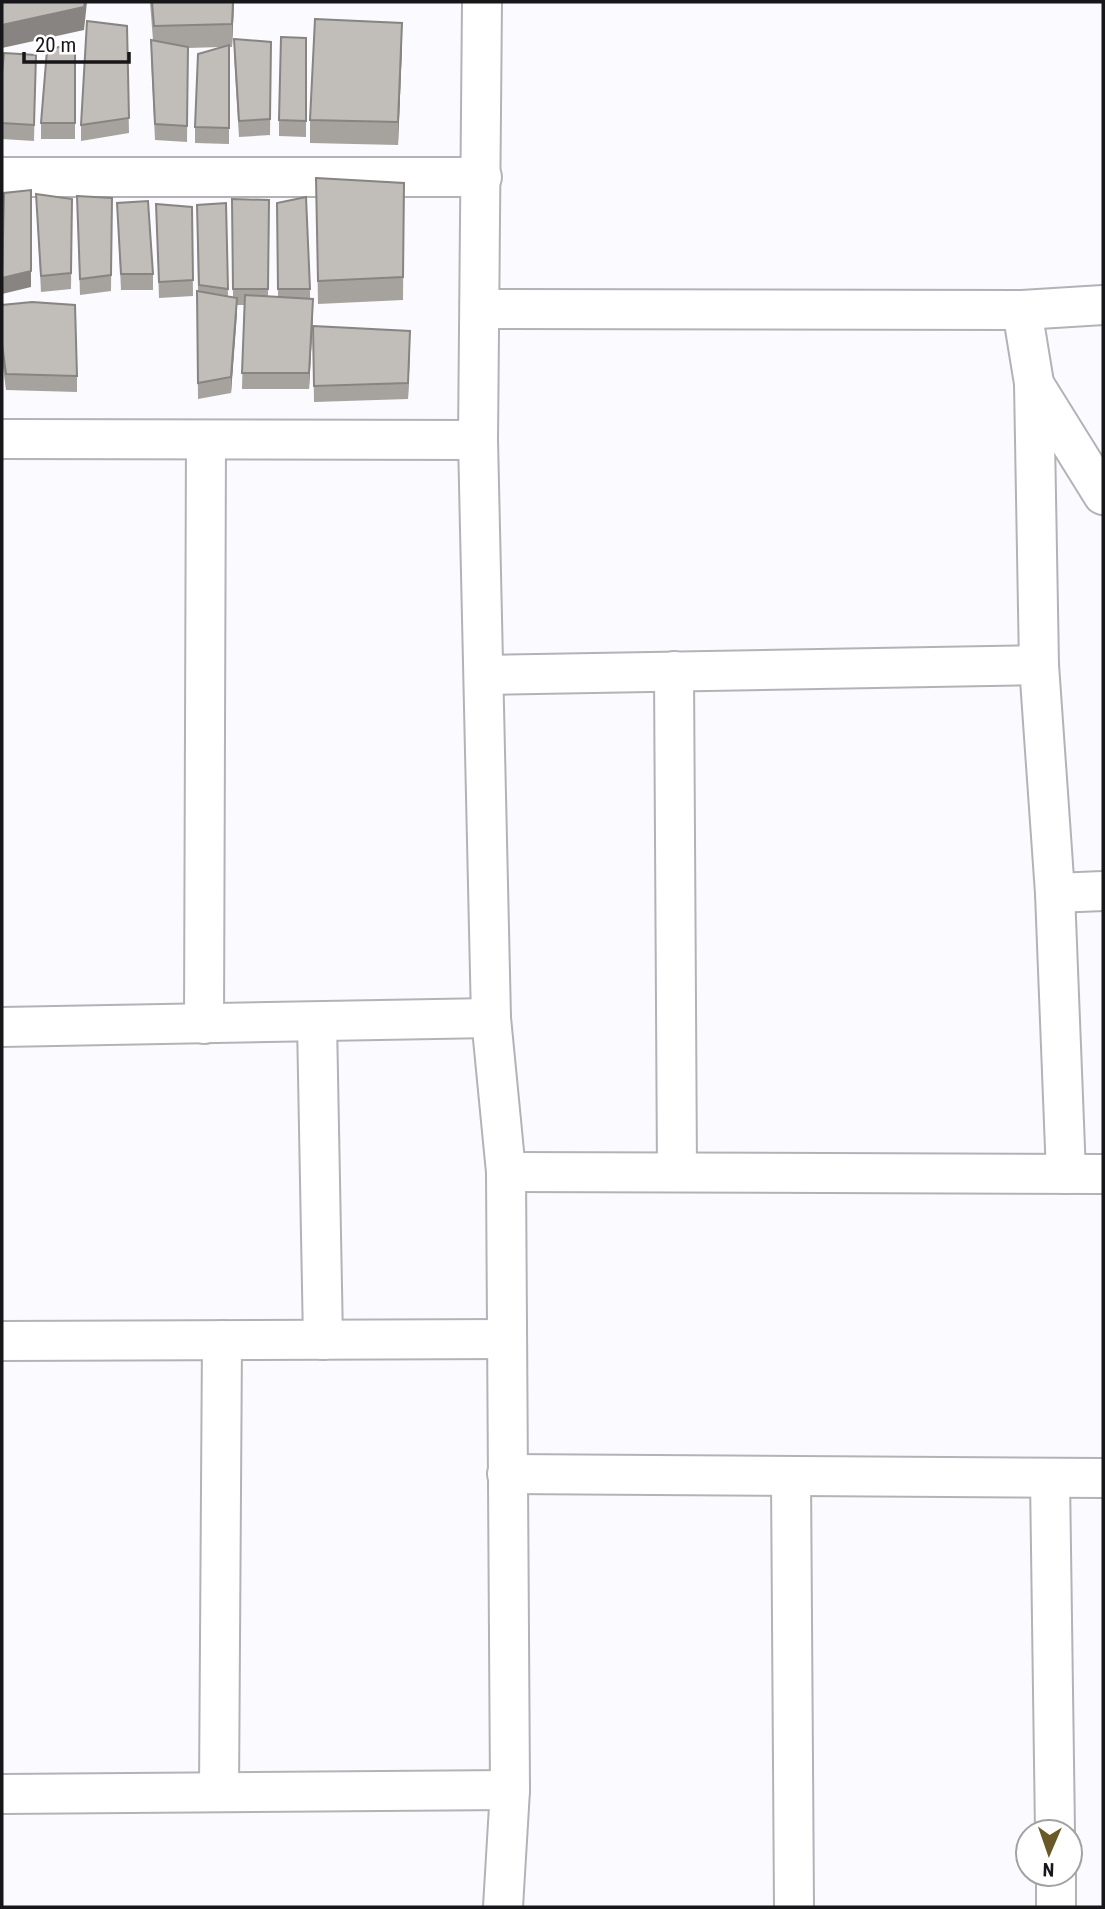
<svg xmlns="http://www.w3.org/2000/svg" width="1105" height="1909" font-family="'Roboto Condensed',sans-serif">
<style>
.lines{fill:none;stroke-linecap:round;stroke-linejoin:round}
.minor-casing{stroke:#b4b2b7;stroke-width:42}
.minor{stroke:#fff;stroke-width:38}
.wall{fill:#a6a39f}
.shaded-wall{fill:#878482}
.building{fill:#c1bdb9;stroke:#878482;stroke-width:2}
</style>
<rect width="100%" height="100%" fill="#fbfafe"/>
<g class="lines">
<defs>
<g id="minor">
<polyline points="482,2 478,440 491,1018 506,1172 510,1790 503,1907"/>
<polyline points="2,177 482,177"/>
<polyline points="480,309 1022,310 1103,305"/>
<polyline points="1022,310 1034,383 1039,665 1055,893 1066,1174"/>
<polyline points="1034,384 1103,495"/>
<polyline points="2,439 478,440"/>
<polyline points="674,671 677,1172"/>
<polyline points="485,675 1039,665"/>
<polyline points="1055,893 1103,891"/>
<polyline points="317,1022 323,1340"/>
<polyline points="204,1024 206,440"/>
<polyline points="2,1027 491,1018"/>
<polyline points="506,1172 1103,1174"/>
<polyline points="2,1341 507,1339"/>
<polyline points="507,1474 1103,1478"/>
<polyline points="791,1476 794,1907"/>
<polyline points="1050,1478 1055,1832"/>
<polyline points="219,1792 222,1340"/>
<polyline points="2,1794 510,1790"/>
<polyline points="1056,1874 1056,1907"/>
</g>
</defs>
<use href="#minor" class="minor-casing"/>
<use href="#minor" class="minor"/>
</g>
<g class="wall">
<polygon points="150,2 234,2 232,47 229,47 229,144 195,143 195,127 221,47 188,48 187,142 155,140 151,56 151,40 153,40"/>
<polygon points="127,26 129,133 81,141 81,125"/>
<polygon points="306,38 306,137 279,136 279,120"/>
<polygon points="234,39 271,42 270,135 239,137 234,55"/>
<polygon points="402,46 398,145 310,143 310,120"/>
<polygon points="36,55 34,141 2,139 2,74"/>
<polygon points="75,59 75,139 41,139 41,123"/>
<polygon points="316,178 404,183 403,300 318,304"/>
<polygon points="36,194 72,199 71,289 41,292"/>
<polygon points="77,196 112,198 111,291 80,295"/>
<polygon points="232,199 269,200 268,296 278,297 277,203 310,289 310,299 313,315 309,389 242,389 244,305 237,305 231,393 198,399 197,291 198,291 197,205 226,203 228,296 233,297"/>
<polygon points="117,203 153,274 153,290 121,290"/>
<polygon points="156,204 192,207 193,296 159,298"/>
<polygon points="2,305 77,376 77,392 6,390 2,360"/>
<polygon points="313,326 410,347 408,399 314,402"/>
</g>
<g class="shaded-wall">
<polygon points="85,2 87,2 84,30 2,48 2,25"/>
<polygon points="233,2 234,2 232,47 232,24"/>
<polygon points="402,23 402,46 398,145 398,122"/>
<polygon points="31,271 31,287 2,294 2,278"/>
<polygon points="237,298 237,314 231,393 231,377"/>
<polygon points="313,299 313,315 309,389 309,373"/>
<polygon points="410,331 410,347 408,399 408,383"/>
</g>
<g class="building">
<polygon points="2,2 85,2 84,7 2,25"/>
<polygon points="152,2 233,2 232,24 154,26"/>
<polygon points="315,19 402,23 398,122 310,120"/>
<polygon points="87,21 127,26 129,118 81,125"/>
<polygon points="281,37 306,38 306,121 279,120"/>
<polygon points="234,39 271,42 270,119 239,121"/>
<polygon points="151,40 188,47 187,126 155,124"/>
<polygon points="75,43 75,123 41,123 47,50"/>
<polygon points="229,45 229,128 195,127 198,54"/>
<polygon points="4,53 36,55 34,125 2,123 2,74"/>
<polygon points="316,178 404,183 403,277 318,281"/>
<polygon points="31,190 31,271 2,278 4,193"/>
<polygon points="36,194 72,199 71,273 41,276"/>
<polygon points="77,196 112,198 111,275 80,279"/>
<polygon points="306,197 310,289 278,289 277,203"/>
<polygon points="232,199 269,200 268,289 233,289"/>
<polygon points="148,201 153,274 121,274 117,203"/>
<polygon points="226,203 228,289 199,285 197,205"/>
<polygon points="156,204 192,207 193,280 159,282"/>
<polygon points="197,291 237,298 231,377 198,383"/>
<polygon points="245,295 313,299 309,373 242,373"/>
<polygon points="32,302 75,305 77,376 6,374 2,344 2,305"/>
<polygon points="313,326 410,331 408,383 314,386"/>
</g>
<rect width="1105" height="1909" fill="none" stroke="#171618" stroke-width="7"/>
<g transform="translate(1049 1853) rotate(182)"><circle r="33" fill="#ffffff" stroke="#a2a2a3" stroke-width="2"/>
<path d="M0-5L12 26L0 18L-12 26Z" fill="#695927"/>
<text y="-10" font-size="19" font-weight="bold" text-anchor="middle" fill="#171618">N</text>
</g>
<path d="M24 52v10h105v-10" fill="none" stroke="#171618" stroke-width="3.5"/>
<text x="35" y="52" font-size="21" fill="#171618" stroke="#ffffff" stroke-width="5" paint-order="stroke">20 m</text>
</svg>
